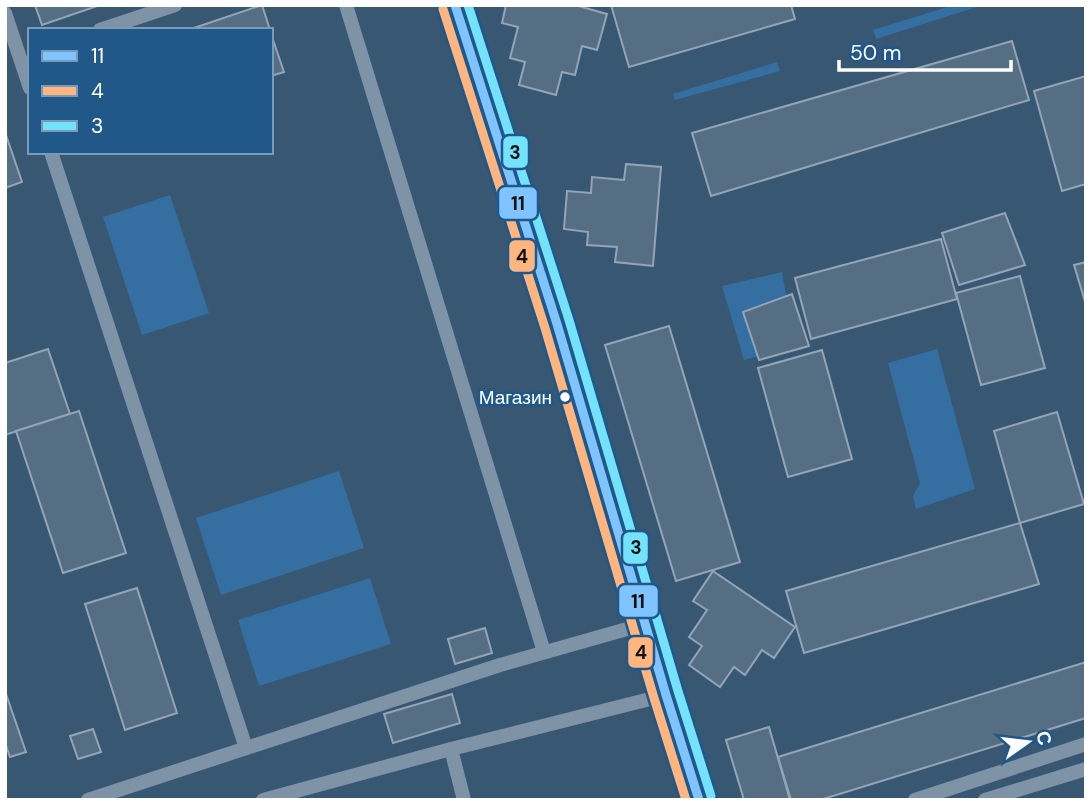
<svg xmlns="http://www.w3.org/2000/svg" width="1091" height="805" font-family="'DM Sans',sans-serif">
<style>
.green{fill:#356ea0}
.building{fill:#566e84;stroke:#93a5b5;stroke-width:2}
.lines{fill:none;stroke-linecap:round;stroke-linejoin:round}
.service{stroke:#7f93a7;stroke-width:14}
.minor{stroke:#7f93a7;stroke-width:28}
.bus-1-casing{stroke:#20588a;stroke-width:14}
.bus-2-casing{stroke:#20588a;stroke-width:14}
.bus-3-casing{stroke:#20588a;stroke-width:14}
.bus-1{stroke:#80c4ff;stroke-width:9}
.bus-2{stroke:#ffb580;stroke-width:9}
.bus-3{stroke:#73e2fa;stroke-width:9}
.bus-dot{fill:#fff;stroke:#20588a;stroke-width:2.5}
.labels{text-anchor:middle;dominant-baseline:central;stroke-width:5;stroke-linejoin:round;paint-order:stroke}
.bus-label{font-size:19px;fill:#fff;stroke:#20588a;text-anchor:end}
.line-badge{stroke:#20588a;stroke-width:2.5}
.pale-badge-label{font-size:19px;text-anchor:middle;font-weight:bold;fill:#111}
</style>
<rect width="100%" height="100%" fill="#385772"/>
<g class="green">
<polygon points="954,5 983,5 876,39 873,30"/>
<polygon points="777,62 780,71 675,100 673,94"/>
<polygon points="170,195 209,313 142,335 103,217"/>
<polygon points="782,272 795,346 744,360 722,286"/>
<polygon points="937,349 975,489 916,509 913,496 920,483 888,363"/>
<polygon points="339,471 364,548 221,595 196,518"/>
<polygon points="370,578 391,644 259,686 238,620"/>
</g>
<g class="building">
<polygon points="35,5 100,5 42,25"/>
<polygon points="262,5 270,30 188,30"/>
<polygon points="506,5 575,5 607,14 597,50 582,46 575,75 562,72 556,95 519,85 525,62 510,58 518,27 502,23"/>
<polygon points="611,5 791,5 795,19 629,67"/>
<polygon points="271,34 284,72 271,76"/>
<polygon points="1012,41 1029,100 711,196 692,133"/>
<polygon points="1086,76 1086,184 1062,191 1034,91"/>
<polygon points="5,132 22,182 5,188"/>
<polygon points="626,164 661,167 653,266 615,262 617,247 587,245 588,232 564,229 567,191 591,193 592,177 624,180"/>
<polygon points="1005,213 1025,265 959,285 942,233"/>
<polygon points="941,239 957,299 811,339 795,278"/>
<polygon points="1086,262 1086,305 1074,265"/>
<polygon points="1020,276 1045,368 981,385 956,293"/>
<polygon points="792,294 809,346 759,360 743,312"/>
<polygon points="669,326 740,562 676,581 605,345"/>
<polygon points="48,349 70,414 5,435 5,363"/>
<polygon points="822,350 852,459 788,477 758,368"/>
<polygon points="79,411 126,553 63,573 16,431"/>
<polygon points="1057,412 1084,504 1020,523 994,431"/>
<polygon points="1020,523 1039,584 804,653 786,591"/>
<polygon points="713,571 795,627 774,658 762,650 745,675 734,667 720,687 689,665 702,646 689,637 707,610 693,601"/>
<polygon points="137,588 177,713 125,730 85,604"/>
<polygon points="485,628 492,653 455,664 448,639"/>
<polygon points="1086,662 1086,718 820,800 791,800 778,757"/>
<polygon points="5,691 26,752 10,757 5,743"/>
<polygon points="452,694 460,723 393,743 384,714"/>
<polygon points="769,727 790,800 744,800 726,740"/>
<polygon points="93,729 101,752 78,759 70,736"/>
</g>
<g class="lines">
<g class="service">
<polyline points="346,5 544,652"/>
<polyline points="5,13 30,88"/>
<polyline points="100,30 175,5"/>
<polyline points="51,152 246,748"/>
<polyline points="451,749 464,800"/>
<polyline points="88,800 500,665 634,627"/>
<polyline points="263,800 451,749 666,695"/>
<polyline points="915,800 1086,744"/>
<polyline points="985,800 1086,769"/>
</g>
<polyline class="minor" points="455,5 557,324 666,695 699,800"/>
<defs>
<polyline id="bus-1" points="455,5 557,324 666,695 699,800"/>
<polyline id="bus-2" points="443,9 545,328 654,698 686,800"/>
<polyline id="bus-3" points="468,5 569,320 678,691 711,796"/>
</defs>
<use href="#bus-1" class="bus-1-casing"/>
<use href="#bus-2" class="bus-2-casing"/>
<use href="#bus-3" class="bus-3-casing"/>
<use href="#bus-1" class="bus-1"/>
<use href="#bus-2" class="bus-2"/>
<use href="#bus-3" class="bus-3"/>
</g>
<circle class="bus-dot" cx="565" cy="397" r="6"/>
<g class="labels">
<g class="bus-label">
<text x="552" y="397">Магазин</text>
</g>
</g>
<g class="line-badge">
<rect x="502" y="135" width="27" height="34" rx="7" fill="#73e2fa"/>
<rect x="498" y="186" width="40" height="34" rx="7" fill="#80c4ff"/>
<rect x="508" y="239" width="28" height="34" rx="7" fill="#ffb580"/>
<rect x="622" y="531" width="27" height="34" rx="7" fill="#73e2fa"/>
<rect x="618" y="584" width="41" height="34" rx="7" fill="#80c4ff"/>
<rect x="627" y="636" width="27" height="33" rx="7" fill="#ffb580"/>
</g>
<g class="pale-badge-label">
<text x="515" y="159">3</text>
<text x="518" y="210">11</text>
<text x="522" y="263">4</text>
<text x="636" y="554">3</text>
<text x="638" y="608">11</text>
<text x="641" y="659">4</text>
</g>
<rect width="1091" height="805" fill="none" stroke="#ffffff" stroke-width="14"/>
<rect x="28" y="28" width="245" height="126" fill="#20588a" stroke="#799bb9" stroke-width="2"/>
<rect x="42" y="51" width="35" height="10" fill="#80c4ff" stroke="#799bb9" stroke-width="2"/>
<text x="91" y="63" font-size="21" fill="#ffffff">11</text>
<rect x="42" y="86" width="35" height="10" fill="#ffb580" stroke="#799bb9" stroke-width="2"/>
<text x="91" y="98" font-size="21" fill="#ffffff">4</text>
<rect x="42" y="121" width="35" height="10" fill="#73e2fa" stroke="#799bb9" stroke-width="2"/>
<text x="91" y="133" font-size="21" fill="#ffffff">3</text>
<g transform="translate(1028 742) rotate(76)" stroke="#20588a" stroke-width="5" paint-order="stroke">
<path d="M0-5L12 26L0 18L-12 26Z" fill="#ffffff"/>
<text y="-10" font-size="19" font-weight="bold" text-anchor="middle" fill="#ffffff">С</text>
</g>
<path d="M839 60v10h172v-10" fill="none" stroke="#ffffff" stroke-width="3.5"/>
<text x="850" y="60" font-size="21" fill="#ffffff" stroke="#20588a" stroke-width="5" paint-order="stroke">50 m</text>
</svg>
